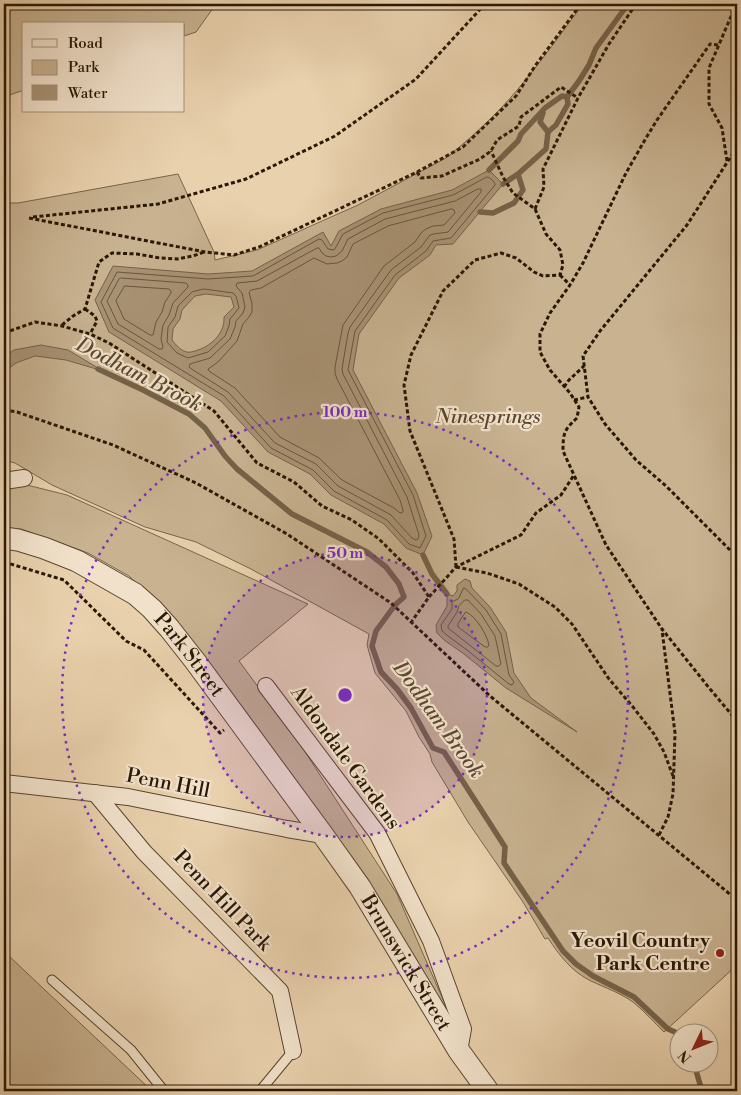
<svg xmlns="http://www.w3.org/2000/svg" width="741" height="1095" font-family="'Libre Bodoni',serif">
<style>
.green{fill:#c8b290;stroke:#78654a}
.water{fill:#a89274;stroke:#756148;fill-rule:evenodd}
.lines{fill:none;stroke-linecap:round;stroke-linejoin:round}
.shore{stroke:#68553c;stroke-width:1}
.stream{stroke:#756148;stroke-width:5.5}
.service-casing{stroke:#59462f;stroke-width:11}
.minor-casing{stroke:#59462f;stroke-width:18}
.tertiary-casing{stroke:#59462f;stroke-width:23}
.path{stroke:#291805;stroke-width:3;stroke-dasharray:4 2.5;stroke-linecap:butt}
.service{stroke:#f1e1ca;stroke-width:9}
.minor{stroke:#f1e1ca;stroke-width:16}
.tertiary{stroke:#f1e1ca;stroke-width:21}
.ring{fill:none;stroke:#7b2cbf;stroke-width:2.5;stroke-dasharray:2.5 5}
.poi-dot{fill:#8f2418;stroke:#f1e1ca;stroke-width:2}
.labels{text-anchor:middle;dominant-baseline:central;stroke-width:4.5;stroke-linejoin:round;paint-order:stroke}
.park-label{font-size:20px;font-style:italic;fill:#59462f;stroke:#f1e1ca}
.street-label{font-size:20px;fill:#291805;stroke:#f1e1ca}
.poi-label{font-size:20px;font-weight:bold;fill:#291805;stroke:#f1e1ca;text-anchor:end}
.water-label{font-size:21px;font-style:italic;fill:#5c4931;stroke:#f1e1ca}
.centre{fill:#7b2cbf;stroke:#f1e1ca;stroke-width:2.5}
.ring-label{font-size:15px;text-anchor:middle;font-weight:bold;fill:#7b2cbf;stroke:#f1e1ca;stroke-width:4.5;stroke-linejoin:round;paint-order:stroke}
</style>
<rect width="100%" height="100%" fill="#e9d1ad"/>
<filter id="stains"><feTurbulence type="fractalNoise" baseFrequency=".004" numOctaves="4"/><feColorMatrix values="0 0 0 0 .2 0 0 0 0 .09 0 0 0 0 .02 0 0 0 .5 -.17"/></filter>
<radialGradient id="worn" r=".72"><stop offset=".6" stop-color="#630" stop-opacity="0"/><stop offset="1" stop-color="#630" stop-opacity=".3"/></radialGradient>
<g class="green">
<polygon points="4,4 216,4 196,32 184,36 184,24 24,24 24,90 4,97"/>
<path d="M583,4H737V965L664,1032C654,1022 644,1011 633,1002C620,993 606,988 591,981C572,972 559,955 548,938L545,939L523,902L468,822L432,762L430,754L419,737L406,711L375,673L367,645L369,634L251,569L196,542L145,527L52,485L15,463L4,460V203H18L178,174L214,252L215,260L257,250L358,205L446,158C471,138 497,114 518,89C541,62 562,32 583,4Z"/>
<polygon points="27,485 67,495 308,604 239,661 298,741 397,894 451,1018 174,618 129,576 88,553 21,529 4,528 4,488"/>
<polygon points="10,957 152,1091 4,1091 4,963"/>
</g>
<g class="water">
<path d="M489,170L503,184L453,244L436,245L430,255L399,278L359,334L353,370L417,493L432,536L423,555L406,548L384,524L331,495L310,474L268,452L221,401L109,332L95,300L113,266L208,274L252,271L323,232L331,246L339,231L381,209L452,190ZM206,294L231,297L234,307L224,317C225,334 210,347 195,351C194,351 189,353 187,352C181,351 176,345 172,340L173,329L180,319L182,310L195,296Z"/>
<polygon points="41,345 68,350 103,371 66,360 35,356 16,363 4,372 4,357 14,350"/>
<polygon points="465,579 470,581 472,588 490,607 506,632 514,673 531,698 577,732 506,688 464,654 444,640 437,633 436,625 447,606 447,594 453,596 457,591 457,585"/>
</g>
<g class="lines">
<g class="shore">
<path d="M487,177C490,177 495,182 495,185L451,238L433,241L426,251L395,275L355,331L348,370L413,495L426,536L420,548L409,544L387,520L334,491L313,470L271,448L224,396L113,328L101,302L117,272L208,279L253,276L319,239L322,240L328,249L334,250L336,247L343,234L383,213L453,195Z"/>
<polygon points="478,189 481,189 481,192 448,232 434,234 430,235 421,247 391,270 350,327 348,333 342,369 343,374 407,497 419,535 418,539 416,540 412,538 391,515 338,486 316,464 275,443 228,392 190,368 189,366 190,364 210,358 230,339 235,327 236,321 243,313 245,307 242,293 236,286 237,283 257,281 317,248 319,248 322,253 326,256 331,257 336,256 342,251 348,239 385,219 455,201"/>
<polygon points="452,209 454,210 455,213 444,225 433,226 426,229 421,233 415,242 384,266 343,325 335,367 335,373 337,379 400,500 403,510 403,512 400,513 394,508 342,480 319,458 280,437 235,388 209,371 208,369 218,362 237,341 243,324 249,317 252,312 252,304 249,292 251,290 261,288 314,258 327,264 337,263 342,261 347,257 353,244 388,226"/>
<polygon points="121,278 186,283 188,285 188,287 173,303 169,315 163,325 161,339 163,347 162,349 159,349 118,324 107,301 119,279"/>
<polygon points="125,286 169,289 171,291 171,293 165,302 162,312 156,322 153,335 150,335 124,319 116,301"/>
<polygon points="204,289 233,293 236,296 239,308 230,319 229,326 225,336 208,352 188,358 177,353 167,342 168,327 175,317 178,306 192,292"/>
<polygon points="464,588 466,589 486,610 501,634 509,675 514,682 512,685 509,684 467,650 448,636 442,631 441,625 452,609 452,602 458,599"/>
<polygon points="465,600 468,600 481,614 495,636 501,664 499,666 496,666 448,628 448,626 457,612 459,606"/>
<path d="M466,612C476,616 487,635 489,645L488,647H485L458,627V624Z"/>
</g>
<g class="stream">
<polyline points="543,113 540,122 548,132"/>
<polyline points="489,170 518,141 521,134 545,108 562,96 567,97"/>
<polyline points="503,184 518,174 546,149 548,132 556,125 568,104 567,97 579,81 589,65 596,48 628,4"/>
<polyline points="480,212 493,213 514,203 523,190 518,174"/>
<polyline points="98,369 143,390 189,414 205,428 225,456 237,469 292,514 367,552 386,567 399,584 404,597 395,605 376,631 372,646 381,672 397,689 411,708 433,748 444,752 505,847 504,863 563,951 576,964 593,976 634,997 668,1029 675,1032 678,1037"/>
<polyline points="423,555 432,574 447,594"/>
<polyline points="693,1062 695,1067 702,1091"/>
</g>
<defs>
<g id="service">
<polyline points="52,980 131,1050 164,1091"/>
<polyline points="260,1091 293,1051"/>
</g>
<g id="minor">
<polyline points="4,481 24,478"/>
<polyline points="266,686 377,833 431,941 463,1029 459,1051"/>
<polyline points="4,783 128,797 287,829 323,835"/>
<polyline points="95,793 144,852 280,991 293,1051"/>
</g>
<g id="tertiary">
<path id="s1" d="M4,538L18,540L44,548L77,561L135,594L152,609L169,628L195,661L323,835L360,887L459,1051L488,1091"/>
</g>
</defs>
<use href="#service" class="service-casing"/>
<use href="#minor" class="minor-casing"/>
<use href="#tertiary" class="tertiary-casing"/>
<g class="path">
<path d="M718,45L710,44L657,120L646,138L626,173L583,263L570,285L550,313L540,334V352L550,370L570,393L579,407L577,418C564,430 563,433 563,451L606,545L662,629L710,689L737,721"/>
<polyline points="737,147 687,225 600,331 583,356 588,397 605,424 636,460 666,486 737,557"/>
<polyline points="727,161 722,128 709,104 709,68 732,14 737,6"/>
<polyline points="417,172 421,178 442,176 480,159 491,151 497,140 519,126 521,117 561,87 578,98"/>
<polyline points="535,209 544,187 543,169 578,98 609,44 636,4"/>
<polyline points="33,217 158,204 246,179 335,136 416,79 485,4"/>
<polyline points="29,218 205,252 234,255 259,247 417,172 463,147 516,96 535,66 581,4"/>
<polyline points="560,275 570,285"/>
<polyline points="85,309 95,316 97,321 90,334"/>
<polyline points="62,325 73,316 85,309 99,262 112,253 137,254 160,258 177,259 193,256 204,252"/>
<polyline points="4,333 35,322 62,326 90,334 109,343 214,411 257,463 294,482 322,506 352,520 379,539 413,573 429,597 412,621"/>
<polyline points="564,387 569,380 584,366"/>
<polyline points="574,400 588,397"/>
<polyline points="4,410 17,412 113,445 196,483 287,534 391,603 490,696 737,900"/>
<polyline points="4,562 64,580 126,641 144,650 220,733 224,730"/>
<polyline points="456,567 454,539 410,431 404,385 411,355 443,291 475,260 501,253 516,258 534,272 543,276 560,275 563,265 560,250 546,234 535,209 513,193 503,177 491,151"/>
<polyline points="456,567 487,573 519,584 555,607 572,624 609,679 633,707 654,734 664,752 673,776"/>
<polyline points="429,597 456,567 521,535 536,513 561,495 574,475"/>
<polyline points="659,835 668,817 673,794 675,733 662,630"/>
</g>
<use href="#service" class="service"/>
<use href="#minor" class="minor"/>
<use href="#tertiary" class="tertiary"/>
</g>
<circle cx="345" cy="695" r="142" fill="#7b2cbf" fill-opacity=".12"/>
<g class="ring">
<circle cx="345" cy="695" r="142"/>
<circle cx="345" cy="695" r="283"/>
</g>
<circle class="poi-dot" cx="720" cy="953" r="5"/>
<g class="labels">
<g class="park-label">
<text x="488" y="417">Ninesprings</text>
</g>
<g class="street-label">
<text stroke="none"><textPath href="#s1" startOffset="225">Park Street</textPath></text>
<text transform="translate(345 758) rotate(54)">Aldondale Gardens</text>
<text transform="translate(168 784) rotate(11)">Penn Hill</text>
<text transform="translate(222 901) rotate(46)">Penn Hill Park</text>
<text stroke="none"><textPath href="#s1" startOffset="602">Brunswick Street</textPath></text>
</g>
<g class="poi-label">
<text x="710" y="941">Yeovil Country<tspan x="710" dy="23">Park Centre</tspan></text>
</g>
<g class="water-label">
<text transform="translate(139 375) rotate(27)">Dodham Brook</text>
<text transform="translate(438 720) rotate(54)">Dodham Brook</text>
</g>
</g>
<circle cx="345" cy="695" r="8" class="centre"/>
<g class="ring-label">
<text x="345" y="417">100 m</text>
<text x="345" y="558">50 m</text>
</g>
<rect width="741" height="1095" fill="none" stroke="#e9d1ad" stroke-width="20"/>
<rect x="5" y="5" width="731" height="1085" fill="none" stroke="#291805" stroke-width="2.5"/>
<rect x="10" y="10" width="721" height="1075" fill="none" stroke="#291805"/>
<rect x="22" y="22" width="162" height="90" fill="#f1e1ca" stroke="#a1917b"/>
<rect x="32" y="39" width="25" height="8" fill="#f1e1ca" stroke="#a1917b"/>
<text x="68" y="48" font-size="15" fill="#291805">Road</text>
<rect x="32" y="60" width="25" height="15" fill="#c8b290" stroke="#a1917b"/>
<text x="68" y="72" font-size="15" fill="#291805">Park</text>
<rect x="32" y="85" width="25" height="15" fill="#a89274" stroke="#a1917b"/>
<text x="68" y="98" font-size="15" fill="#291805">Water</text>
<g transform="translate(694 1048) rotate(227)"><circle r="24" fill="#f1e1ca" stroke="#a1917b"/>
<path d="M0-4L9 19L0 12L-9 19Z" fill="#8f2418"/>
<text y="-8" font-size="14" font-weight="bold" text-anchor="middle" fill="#291805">N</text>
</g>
<rect width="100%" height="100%" filter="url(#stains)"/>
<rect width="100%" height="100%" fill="url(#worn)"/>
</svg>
